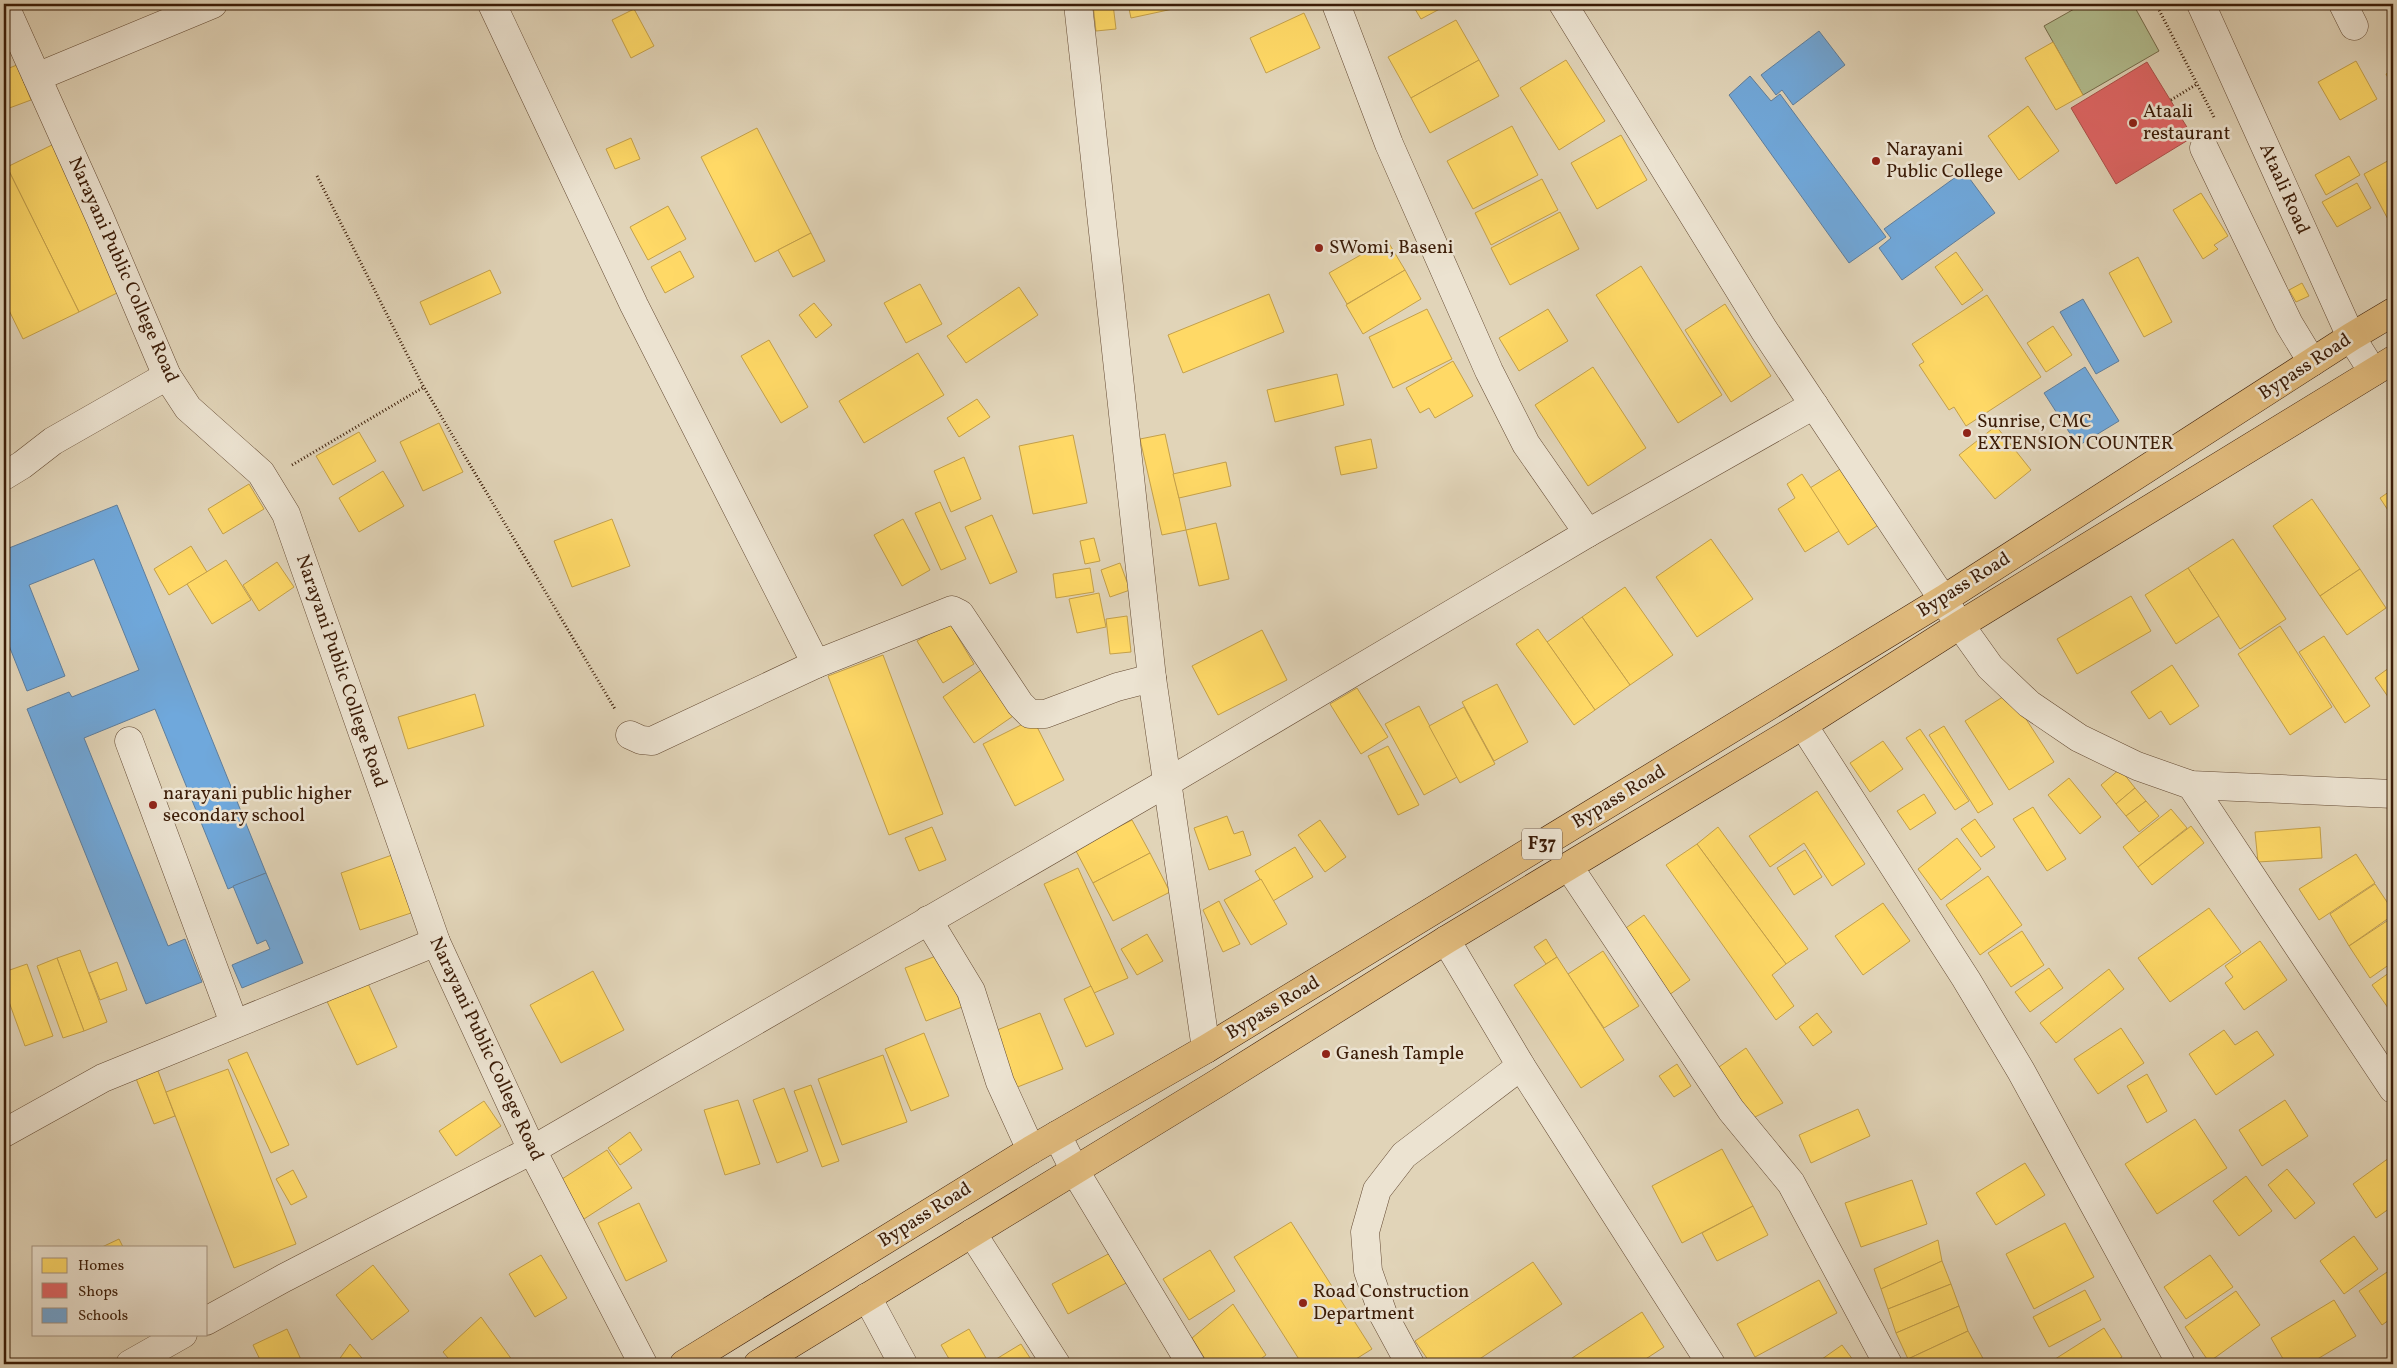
<svg xmlns="http://www.w3.org/2000/svg" width="2397" height="1368" font-family="Vollkorn,serif">
<style>
.green{fill:#b2bd8f;stroke:#766c4b}
.homes{fill:#ffd966;stroke:#c4a04a}
.shops{fill:#e06666;stroke:#ae504a}
.schools{fill:#6fa8dc;stroke:#5f7e9c}
.lines{fill:none;stroke-linecap:round;stroke-linejoin:round}
.minor-casing{stroke:#644a33;stroke-width:29}
.highway-casing{stroke:#3b1c07;stroke-width:29}
.path{stroke:#3b1c07;stroke-width:3;stroke-dasharray:1 2.5;stroke-linecap:butt}
.minor{stroke:#ece3d1;stroke-width:28}
.highway{stroke:#e0ba7c;stroke-width:28}
.poi-dot{fill:#8f2418;stroke:#ece3d1;stroke-width:2}
.labels{text-anchor:middle;dominant-baseline:central;stroke-width:5;stroke-linejoin:round;paint-order:stroke}
.shield{fill:#ece3d1;stroke:#705844;stroke-width:1}
.shield-label{font-size:18px;font-weight:bold;fill:#3b1c07}
.poi-label{font-size:19px;fill:#3b1c07;stroke:#ece3d1;text-anchor:start}
.street-label{font-size:19px;fill:#3b1c07;stroke:#ece3d1}
</style>
<rect width="100%" height="100%" fill="#e1d4b8"/>
<filter id="stains"><feTurbulence type="fractalNoise" baseFrequency=".004" numOctaves="4"/><feColorMatrix values="0 0 0 0 .2 0 0 0 0 .09 0 0 0 0 .02 0 0 0 .5 -.17"/></filter>
<radialGradient id="worn" r=".72"><stop offset=".6" stop-color="#630" stop-opacity="0"/><stop offset="1" stop-color="#630" stop-opacity=".3"/></radialGradient>
<polygon class="green" points="2083,4 2133,4 2159,51 2083,95 2044,26"/>
<g class="homes">
<polygon points="1093,4 1113,4 1116,29 1096,31"/>
<polygon points="1128,4 1196,4 1131,18"/>
<polygon points="1412,4 1449,4 1421,19"/>
<polygon points="634,9 654,46 631,58 612,20"/>
<polygon points="1304,13 1320,48 1266,73 1250,38"/>
<polygon points="1456,20 1479,60 1411,98 1388,57"/>
<polygon points="2053,42 2083,95 2056,110 2025,58"/>
<polygon points="1479,60 1499,96 1430,133 1411,98"/>
<polygon points="1566,60 1605,121 1559,150 1520,88"/>
<polygon points="2356,61 2377,99 2340,120 2318,82"/>
<polygon points="17,65 31,100 4,110 4,70"/>
<polygon points="2393,70 2393,87 2386,74"/>
<polygon points="2028,106 2059,151 2019,180 1988,136"/>
<polygon points="1512,126 1538,175 1473,209 1447,161"/>
<polygon points="757,128 811,233 755,262 701,157"/>
<polygon points="1621,135 1647,180 1597,209 1571,163"/>
<polygon points="631,138 640,159 615,169 606,149"/>
<polygon points="54,144 125,289 79,312 7,167"/>
<polygon points="2349,156 2360,175 2326,195 2315,175"/>
<polygon points="2393,158 2393,224 2391,225 2364,174"/>
<polygon points="7,167 79,312 23,339 4,300 4,168"/>
<polygon points="1542,179 1558,210 1491,245 1475,213"/>
<polygon points="2357,183 2371,208 2337,227 2322,202"/>
<polygon points="2201,193 2228,236 2214,245 2218,249 2203,259 2173,210"/>
<polygon points="668,206 686,239 648,260 630,227"/>
<polygon points="1560,212 1579,249 1510,285 1491,248"/>
<polygon points="811,233 825,261 793,277 778,250"/>
<polygon points="1387,240 1405,270 1347,304 1329,273"/>
<polygon points="680,251 694,277 665,293 651,267"/>
<polygon points="1956,252 1983,290 1962,305 1935,267"/>
<polygon points="2138,257 2172,322 2144,337 2109,273"/>
<polygon points="1641,266 1722,395 1678,423 1596,295"/>
<polygon points="490,270 501,293 430,325 420,302"/>
<polygon points="1405,270 1421,299 1363,334 1346,305"/>
<polygon points="2302,283 2309,296 2296,302 2289,290"/>
<polygon points="920,284 942,324 906,343 884,303"/>
<polygon points="1019,287 1038,315 966,363 947,336"/>
<polygon points="1269,294 1284,332 1183,373 1168,335"/>
<polygon points="1987,295 2041,377 1966,426 1954,407 1949,410 1919,365 1924,362 1912,344"/>
<polygon points="814,303 832,325 816,338 799,315"/>
<polygon points="1725,304 1771,376 1731,402 1685,330"/>
<polygon points="1427,309 1452,359 1393,388 1369,337"/>
<polygon points="1548,309 1568,341 1519,371 1499,338"/>
<polygon points="2053,326 2072,355 2046,372 2027,343"/>
<polygon points="769,340 808,407 781,423 741,356"/>
<polygon points="918,353 944,395 864,443 839,401"/>
<polygon points="1453,361 1473,396 1435,418 1429,408 1420,413 1406,388"/>
<polygon points="1593,367 1646,448 1588,486 1535,405"/>
<polygon points="1337,374 1344,405 1275,422 1267,390"/>
<polygon points="977,399 990,417 959,437 947,418"/>
<polygon points="439,423 463,472 423,491 400,442"/>
<polygon points="1996,426 2031,470 1995,499 1959,455"/>
<polygon points="359,432 376,461 333,485 316,456"/>
<polygon points="1165,434 1186,530 1162,535 1140,439"/>
<polygon points="1073,435 1087,503 1033,514 1019,446"/>
<polygon points="1371,439 1377,468 1341,475 1335,447"/>
<polygon points="964,457 981,499 951,512 934,471"/>
<polygon points="1226,462 1231,486 1179,498 1173,474"/>
<polygon points="1842,468 1889,518 1848,545 1810,488"/>
<polygon points="383,471 404,506 359,532 339,498"/>
<polygon points="1802,474 1839,531 1805,552 1778,509 1795,498 1787,484"/>
<polygon points="249,484 264,509 223,534 208,509"/>
<polygon points="2393,489 2393,518 2380,498"/>
<polygon points="2312,499 2360,569 2320,596 2273,526"/>
<polygon points="940,502 966,559 941,570 915,513"/>
<polygon points="992,515 1017,572 990,584 965,527"/>
<polygon points="612,519 630,566 572,587 554,541"/>
<polygon points="903,519 930,570 902,586 874,535"/>
<polygon points="1216,523 1229,579 1199,586 1186,530"/>
<polygon points="1094,538 1100,561 1085,564 1080,541"/>
<polygon points="1711,539 1753,599 1697,637 1656,577"/>
<polygon points="2233,539 2286,619 2240,649 2188,568"/>
<polygon points="191,546 207,572 169,595 154,569"/>
<polygon points="226,560 251,600 212,624 187,584"/>
<polygon points="277,562 294,587 259,611 243,585"/>
<polygon points="1120,563 1130,590 1110,597 1101,570"/>
<polygon points="1090,568 1094,592 1056,598 1053,574"/>
<polygon points="2188,568 2219,616 2176,644 2145,595"/>
<polygon points="2360,569 2386,608 2347,635 2320,596"/>
<polygon points="1625,587 1673,655 1630,685 1582,617"/>
<polygon points="1099,593 1106,627 1077,633 1069,599"/>
<polygon points="2131,596 2151,631 2077,674 2057,639"/>
<polygon points="1127,616 1131,652 1110,654 1106,619"/>
<polygon points="1582,617 1630,685 1595,710 1547,642"/>
<polygon points="949,622 974,664 943,683 917,641"/>
<polygon points="2280,626 2332,707 2290,735 2238,654"/>
<polygon points="1538,629 1595,710 1574,725 1516,644"/>
<polygon points="1262,630 1287,680 1218,715 1192,666"/>
<polygon points="2324,636 2370,706 2345,723 2299,652"/>
<polygon points="883,655 943,814 889,835 828,676"/>
<polygon points="2172,665 2199,706 2170,725 2161,711 2149,719 2131,692"/>
<polygon points="2393,665 2393,704 2375,678"/>
<polygon points="987,666 1019,712 974,743 943,697"/>
<polygon points="1497,684 1528,742 1494,761 1462,702"/>
<polygon points="1357,688 1388,737 1361,754 1330,704"/>
<polygon points="2009,693 2054,762 2009,790 1965,721"/>
<polygon points="475,694 484,726 408,749 398,717"/>
<polygon points="1419,706 1457,777 1424,795 1385,724"/>
<polygon points="1464,707 1495,764 1460,783 1429,726"/>
<polygon points="1033,719 1064,780 1015,806 983,744"/>
<polygon points="1944,726 1993,804 1978,813 1929,735"/>
<polygon points="1920,729 1969,801 1955,810 1906,738"/>
<polygon points="1883,741 1903,769 1870,792 1850,763"/>
<polygon points="1388,746 1419,805 1398,815 1368,756"/>
<polygon points="2120,769 2135,788 2116,804 2101,785"/>
<polygon points="2069,778 2101,817 2080,834 2048,795"/>
<polygon points="2135,788 2146,801 2126,816 2116,804"/>
<polygon points="1817,791 1865,864 1832,886 1804,843 1770,867 1749,836"/>
<polygon points="1924,794 1936,813 1910,830 1897,811"/>
<polygon points="2146,801 2159,816 2139,832 2126,816"/>
<polygon points="2033,807 2066,859 2047,871 2013,819"/>
<polygon points="2171,809 2187,828 2138,867 2123,847"/>
<polygon points="1227,816 1234,834 1243,831 1251,855 1209,870 1194,828"/>
<polygon points="1975,819 1995,847 1981,857 1961,829"/>
<polygon points="1132,820 1150,853 1093,883 1075,849"/>
<polygon points="1320,820 1346,857 1325,872 1298,835"/>
<polygon points="2191,826 2204,843 2152,885 2138,867"/>
<polygon points="932,827 946,860 919,871 905,838"/>
<polygon points="1718,827 1808,949 1786,964 1697,844"/>
<polygon points="2320,827 2322,858 2258,862 2255,832"/>
<polygon points="1957,838 1981,869 1941,900 1918,869"/>
<polygon points="1697,844 1786,964 1772,975 1794,1006 1776,1020 1666,865"/>
<polygon points="1295,847 1313,877 1273,901 1255,871"/>
<polygon points="1805,850 1822,877 1794,895 1777,868"/>
<polygon points="1150,853 1170,892 1113,921 1093,883"/>
<polygon points="395,854 414,912 360,930 341,873"/>
<polygon points="2356,854 2375,883 2319,920 2299,889"/>
<polygon points="1078,868 1128,978 1094,993 1044,884"/>
<polygon points="1988,876 2022,925 1980,955 1946,905"/>
<polygon points="1261,879 1287,924 1251,945 1224,900"/>
<polygon points="2375,884 2393,911 2393,915 2349,946 2330,914"/>
<polygon points="1219,901 1240,944 1223,952 1203,910"/>
<polygon points="1883,903 1910,941 1863,975 1835,936"/>
<polygon points="2209,908 2241,952 2170,1002 2138,958"/>
<polygon points="1644,915 1690,980 1669,995 1623,930"/>
<polygon points="2393,917 2393,962 2370,978 2349,946"/>
<polygon points="2022,931 2044,965 2011,987 1988,953"/>
<polygon points="1147,934 1163,961 1137,975 1121,949"/>
<polygon points="1546,939 1557,957 1546,964 1534,947"/>
<polygon points="2260,941 2287,980 2244,1010 2225,983 2233,977 2225,966"/>
<polygon points="80,950 107,1022 84,1031 57,958"/>
<polygon points="1603,951 1639,1006 1604,1028 1568,974"/>
<polygon points="941,954 962,1007 926,1021 905,968"/>
<polygon points="1557,957 1624,1060 1581,1088 1514,985"/>
<polygon points="57,958 84,1031 63,1038 37,966"/>
<polygon points="117,962 127,990 100,1000 89,973"/>
<polygon points="27,964 53,1036 25,1046 4,988 4,972"/>
<polygon points="2049,968 2063,988 2030,1012 2015,992"/>
<polygon points="2109,969 2124,989 2056,1043 2040,1023"/>
<polygon points="2393,970 2393,1015 2372,985"/>
<polygon points="593,971 624,1030 561,1063 530,1005"/>
<polygon points="365,977 397,1047 357,1065 324,995"/>
<polygon points="1091,986 1114,1034 1086,1047 1064,999"/>
<polygon points="1040,1013 1063,1069 1015,1088 992,1032"/>
<polygon points="1817,1013 1832,1032 1813,1046 1799,1027"/>
<polygon points="2121,1028 2144,1063 2098,1094 2074,1059"/>
<polygon points="2224,1030 2235,1045 2257,1031 2274,1055 2216,1095 2189,1054"/>
<polygon points="924,1033 949,1096 911,1111 885,1049"/>
<polygon points="1746,1048 1783,1103 1751,1119 1716,1069"/>
<polygon points="247,1052 289,1145 271,1153 228,1060"/>
<polygon points="883,1055 907,1122 842,1145 818,1079"/>
<polygon points="155,1063 175,1116 154,1124 133,1071"/>
<polygon points="1677,1064 1691,1086 1674,1097 1659,1076"/>
<polygon points="228,1069 296,1244 234,1268 166,1092"/>
<polygon points="2147,1074 2167,1111 2147,1123 2127,1086"/>
<polygon points="811,1085 839,1161 822,1167 794,1091"/>
<polygon points="784,1088 808,1151 777,1163 753,1100"/>
<polygon points="738,1100 760,1164 725,1175 704,1110"/>
<polygon points="2285,1100 2308,1136 2262,1166 2239,1130"/>
<polygon points="484,1101 501,1126 456,1156 439,1131"/>
<polygon points="1858,1109 1870,1136 1811,1163 1799,1135"/>
<polygon points="2195,1119 2227,1168 2157,1214 2125,1164"/>
<polygon points="630,1132 642,1150 620,1165 608,1148"/>
<polygon points="1722,1149 1753,1206 1682,1243 1652,1186"/>
<polygon points="607,1150 632,1188 584,1219 559,1181"/>
<polygon points="2393,1155 2393,1206 2376,1218 2353,1184"/>
<polygon points="2025,1163 2045,1195 1996,1225 1976,1193"/>
<polygon points="2287,1169 2315,1203 2295,1219 2268,1185"/>
<polygon points="293,1170 307,1197 291,1205 276,1179"/>
<polygon points="2246,1176 2272,1211 2239,1236 2213,1201"/>
<polygon points="1912,1180 1927,1224 1861,1247 1845,1203"/>
<polygon points="639,1203 667,1261 626,1281 598,1223"/>
<polygon points="1753,1206 1768,1235 1717,1261 1702,1233"/>
<polygon points="1291,1222 1372,1349 1348,1364 1302,1364 1234,1257"/>
<polygon points="2065,1223 2094,1277 2034,1309 2006,1254"/>
<polygon points="2354,1236 2378,1269 2344,1294 2320,1261"/>
<polygon points="119,1239 123,1247 102,1247"/>
<polygon points="1938,1240 1942,1261 1881,1289 1874,1269"/>
<polygon points="1210,1250 1235,1291 1189,1320 1163,1279"/>
<polygon points="1112,1252 1128,1282 1068,1314 1052,1284"/>
<polygon points="541,1255 567,1298 535,1317 509,1274"/>
<polygon points="2210,1255 2233,1287 2186,1319 2164,1287"/>
<polygon points="1942,1261 1951,1284 1888,1309 1881,1289"/>
<polygon points="1533,1262 1562,1304 1472,1364 1431,1364 1415,1341"/>
<polygon points="373,1265 409,1311 372,1340 336,1295"/>
<polygon points="2393,1268 2393,1317 2382,1325 2359,1291"/>
<polygon points="1819,1280 1837,1313 1755,1357 1737,1324"/>
<polygon points="1951,1284 1959,1306 1896,1333 1888,1309"/>
<polygon points="2085,1290 2101,1320 2049,1347 2033,1317"/>
<polygon points="2236,1291 2260,1325 2209,1362 2185,1327"/>
<polygon points="2334,1300 2356,1336 2309,1364 2286,1364 2271,1338"/>
<polygon points="1233,1304 1266,1355 1254,1364 1208,1364 1192,1338"/>
<polygon points="1959,1306 1968,1331 1908,1359 1896,1333"/>
<polygon points="1642,1312 1664,1347 1638,1364 1563,1364"/>
<polygon points="481,1317 515,1364 453,1364 443,1352"/>
<polygon points="2104,1328 2122,1357 2110,1364 2054,1364 2052,1361"/>
<polygon points="287,1329 303,1364 262,1364 253,1345"/>
<polygon points="969,1329 986,1358 977,1364 952,1364 941,1345"/>
<polygon points="1968,1331 1986,1364 1911,1364 1908,1359"/>
<polygon points="350,1344 367,1364 336,1364"/>
<polygon points="1021,1344 1034,1364 988,1364"/>
<polygon points="1842,1345 1856,1364 1815,1364"/>
</g>
<polygon class="shops" points="2147,62 2193,137 2116,184 2071,108"/>
<g class="schools">
<polygon points="1819,31 1845,65 1793,105 1782,90 1776,95 1761,75"/>
<polygon points="1750,76 1771,101 1780,94 1886,237 1849,263 1729,95"/>
<polygon points="1964,171 1995,213 1902,280 1879,248 1891,238 1884,229"/>
<polygon points="2083,299 2119,361 2096,374 2060,312"/>
<polygon points="2085,367 2119,421 2078,446 2044,393"/>
<polygon points="117,505 266,873 228,889 155,709 84,738 168,946 185,939 202,982 146,1004 27,709 69,692 72,697 139,670 94,559 29,585 65,676 27,691 4,633 4,550"/>
<polygon points="266,873 303,963 242,988 232,965 270,949 266,940 257,944 233,886"/>
</g>
<g class="lines">
<defs>
<g id="minor">
<polyline points="4,4 100,218 167,376 188,408 261,473 286,514 436,942 532,1150 643,1364"/>
<polyline points="492,4 634,305 816,664 952,610 960,614 1020,704 1030,714 1045,714 1117,687 1152,678"/>
<polyline points="1078,4 1152,678 1206,1049"/>
<polyline points="1336,4 1389,144 1489,371 1526,444 1588,533"/>
<polyline points="1563,4 1764,330 1960,625 1990,667 2029,704 2079,738 2137,766 2191,785 2393,794"/>
<polyline points="2201,4 2351,337 2373,372"/>
<polyline points="2343,4 2354,26"/>
<polyline points="37,77 213,4"/>
<polyline points="2204,148 2289,324 2312,362"/>
<polyline points="4,476 22,465 53,441 167,376"/>
<polyline points="1803,725 1966,979 2021,1071 2181,1364"/>
<polyline points="630,735 641,740 652,741 816,664"/>
<polyline points="129,741 234,1023"/>
<polyline points="2191,785 2393,1089"/>
<polyline points="1569,867 1731,1110 1791,1183 1888,1364"/>
<polyline points="928,920 971,991 1000,1082 1031,1150"/>
<polyline points="1446,940 1521,1066 1711,1364"/>
<polyline points="4,1133 103,1078 436,942"/>
<polyline points="1057,1135 1075,1171 1191,1364"/>
<polyline points="972,1233 1056,1364"/>
<polyline points="867,1297 903,1364"/>
<polyline points="206,1321 284,1278 532,1150 1168,782 1588,533 1814,405"/>
<polyline points="130,1364 183,1334"/>
<polyline points="1410,1364 1383,1314 1368,1271 1365,1232 1377,1190 1404,1155 1521,1066"/>
</g>
<g id="highway">
<polyline points="684,1364 1031,1150 1206,1049 1944,599 2351,337 2393,312"/>
<polyline points="758,1364 1216,1084 1446,940 1803,725 1960,625 2393,360"/>
</g>
</defs>
<use href="#minor" class="minor-casing"/>
<use href="#highway" class="highway-casing"/>
<g class="path">
<polyline points="2156,4 2215,119"/>
<polyline points="2171,100 2197,84"/>
<polyline points="317,176 422,384 615,709"/>
<polyline points="292,465 424,387"/>
</g>
<use href="#minor" class="minor"/>
<use href="#highway" class="highway"/>
</g>
<g class="poi-dot">
<circle cx="2133" cy="123" r="5"/>
<circle cx="1876" cy="161" r="5"/>
<circle cx="1319" cy="248" r="5"/>
<circle cx="1967" cy="433" r="5"/>
<circle cx="153" cy="805" r="5"/>
<circle cx="1326" cy="1054" r="5"/>
<circle cx="1303" cy="1303" r="5"/>
</g>
<g class="labels">
<rect class="shield" x="1522" y="828.5" width="40" height="31" rx="4"/>
<g class="shield-label">
<text x="1542" y="844">F37</text>
</g>
<g class="poi-label">
<text x="2143" y="112">Ataali<tspan x="2143" dy="22">restaurant</tspan></text>
<text x="1886" y="150">Narayani<tspan x="1886" dy="22">Public College</tspan></text>
<text x="1329" y="248">SWomi, Baseni</text>
<text x="1977" y="422">Sunrise, CMC<tspan x="1977" dy="22">EXTENSION COUNTER</tspan></text>
<text x="163" y="794">narayani public higher<tspan x="163" dy="22">secondary school</tspan></text>
<text x="1336" y="1054">Ganesh Tample</text>
<text x="1313" y="1292">Road Construction<tspan x="1313" dy="22">Department</tspan></text>
</g>
<g class="street-label">
<text transform="translate(2284 189) rotate(66)">Ataali Road</text>
<text transform="translate(123 270) rotate(66)">Narayani Public College Road</text>
<text transform="translate(2305 367) rotate(-33)">Bypass Road</text>
<text transform="translate(1964 585) rotate(-32)">Bypass Road</text>
<text transform="translate(341 671) rotate(71)">Narayani Public College Road</text>
<text transform="translate(1619 797) rotate(-31)">Bypass Road</text>
<text transform="translate(1273 1008) rotate(-31)">Bypass Road</text>
<text transform="translate(486 1049) rotate(65)">Narayani Public College Road</text>
<text transform="translate(925 1215) rotate(-32)">Bypass Road</text>
</g>
</g>
<rect width="2397" height="1368" fill="none" stroke="#e1d4b8" stroke-width="20"/>
<rect x="5" y="5" width="2387" height="1358" fill="none" stroke="#3b1c07" stroke-width="2.5"/>
<rect x="10" y="10" width="2377" height="1348" fill="none" stroke="#3b1c07"/>
<rect x="32" y="1246" width="175" height="90" fill="#ece3d1" stroke="#a59380"/>
<rect x="42" y="1258" width="25" height="15" fill="#ffd966" stroke="#a59380"/>
<text x="78" y="1270" font-size="15" fill="#3b1c07">Homes</text>
<rect x="42" y="1283" width="25" height="15" fill="#e06666" stroke="#a59380"/>
<text x="78" y="1296" font-size="15" fill="#3b1c07">Shops</text>
<rect x="42" y="1308" width="25" height="15" fill="#6fa8dc" stroke="#a59380"/>
<text x="78" y="1320" font-size="15" fill="#3b1c07">Schools</text>
<rect width="100%" height="100%" filter="url(#stains)"/>
<rect width="100%" height="100%" fill="url(#worn)"/>
</svg>
